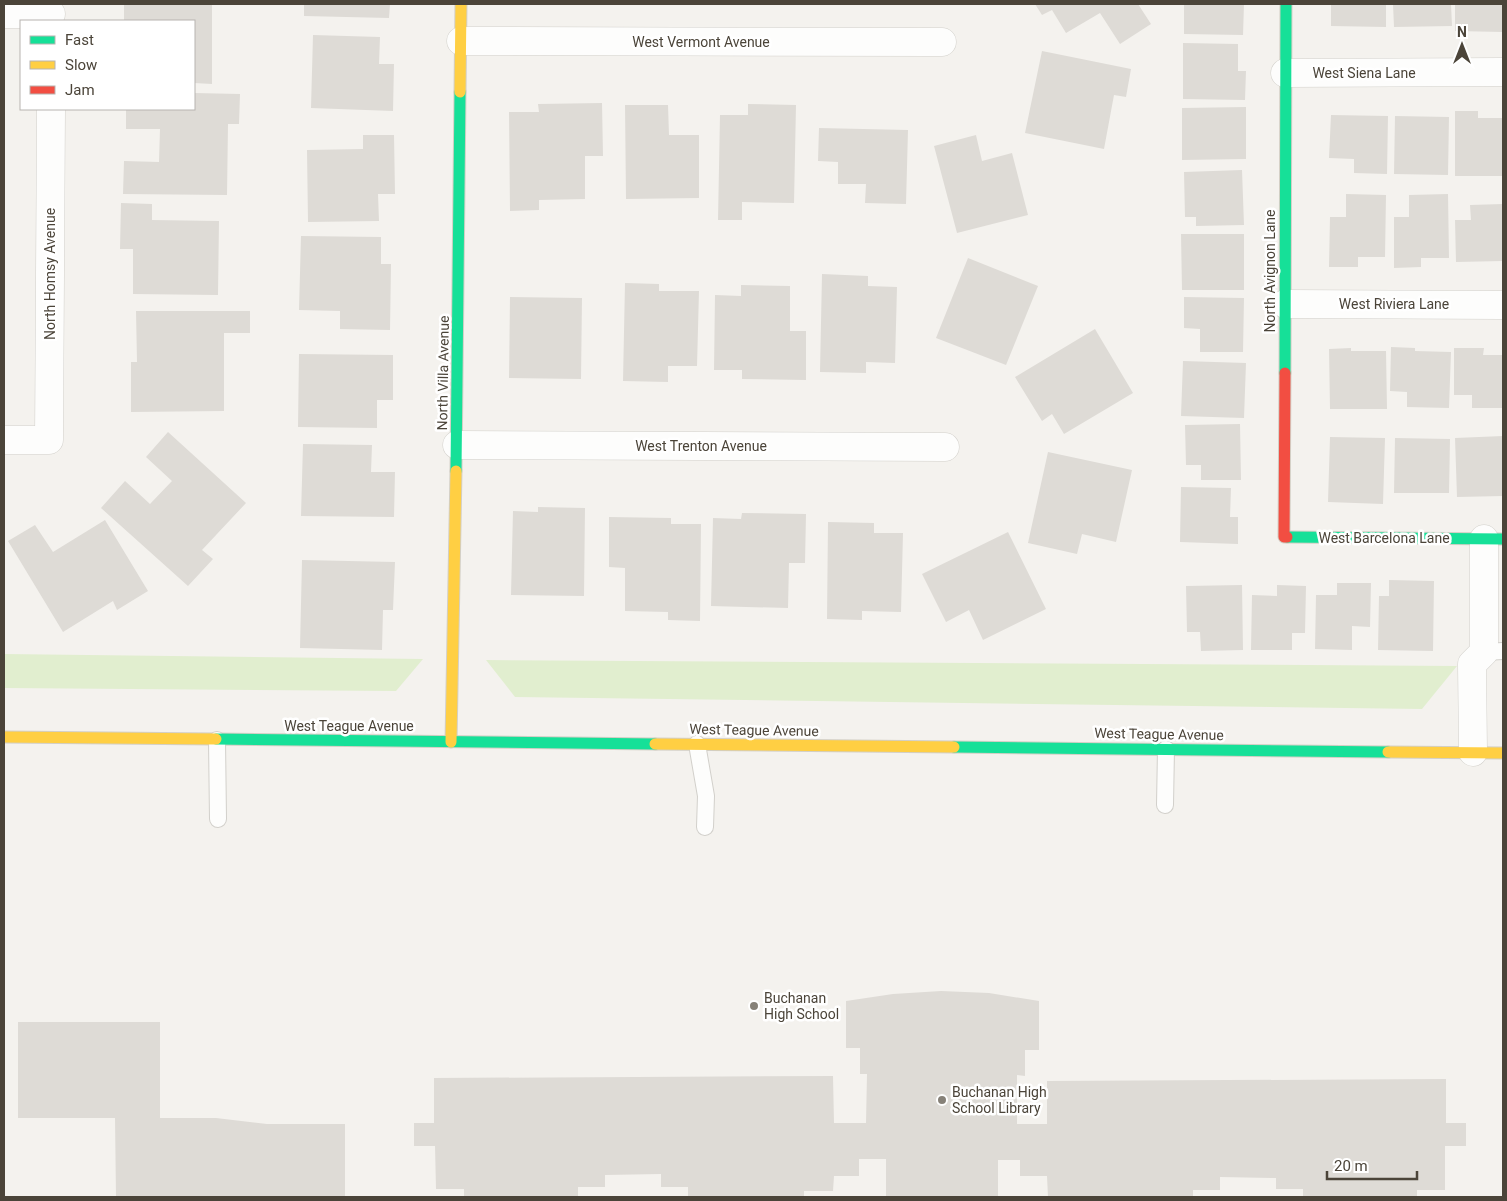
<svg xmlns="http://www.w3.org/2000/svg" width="1507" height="1201" font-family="Roboto,sans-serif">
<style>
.green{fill:#e1eecf}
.building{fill:#dedbd6}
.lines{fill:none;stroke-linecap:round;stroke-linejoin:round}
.lane-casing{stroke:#d2d0cb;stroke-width:18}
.street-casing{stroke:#d2d0cb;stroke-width:29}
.fast-casing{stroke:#d3cfc5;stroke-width:13}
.slow-casing{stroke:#d3cfc5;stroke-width:13}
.jam-casing{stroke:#d3cfc5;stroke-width:13}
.lane{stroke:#fdfdfc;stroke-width:16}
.street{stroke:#fdfdfc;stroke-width:28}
.fast{stroke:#16e098;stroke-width:11}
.slow{stroke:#ffcf43;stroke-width:11}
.jam{stroke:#f24e42;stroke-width:11}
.poi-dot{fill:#868178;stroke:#fff;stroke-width:2}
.labels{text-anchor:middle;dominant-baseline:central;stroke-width:5;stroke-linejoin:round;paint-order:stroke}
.street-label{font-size:14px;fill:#4b4439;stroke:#fff}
.poi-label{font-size:14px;fill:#4b4439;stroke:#fff;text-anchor:start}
</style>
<rect width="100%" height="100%" fill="#f4f2ee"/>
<g class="green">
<polygon points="4,654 423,659 396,691 4,688"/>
<polygon points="486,660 1457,666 1422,709 515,697"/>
</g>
<g class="building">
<polygon points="124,4 212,4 212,84 194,83 194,21 124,21"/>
<polygon points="304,4 390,4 389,18 304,16"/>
<polygon points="1035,4 1138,4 1151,24 1120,44 1100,13 1066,33 1052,10 1042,15"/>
<polygon points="1184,4 1244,4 1243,35 1184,34"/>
<polygon points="1331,4 1386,4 1386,27 1331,26"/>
<polygon points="1393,4 1451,4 1452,26 1394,27"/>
<polygon points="1455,4 1503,4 1503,32 1455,31"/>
<polygon points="313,35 380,37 379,64 394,64 393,111 311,108"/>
<polygon points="1183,43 1238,44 1238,71 1246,71 1245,100 1183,99"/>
<polygon points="1042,51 1131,69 1126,97 1114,95 1104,149 1025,133"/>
<polygon points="194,93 240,94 239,124 228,124 227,195 123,194 124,161 159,162 160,129 126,129 126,109 194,109"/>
<polygon points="602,103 603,156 585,156 585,199 539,200 539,210 510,211 509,112 539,112 538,104"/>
<polygon points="748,104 796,105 794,203 742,202 742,220 718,220 720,115 748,115"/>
<polygon points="625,105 668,105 669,135 699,135 699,198 626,199"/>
<polygon points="1246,107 1246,159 1182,160 1182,108"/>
<polygon points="1455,111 1478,111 1478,118 1503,118 1503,176 1455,176"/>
<polygon points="1331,115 1388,116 1387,174 1354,173 1354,159 1329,158"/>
<polygon points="1395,116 1449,117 1448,175 1394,174"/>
<polygon points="819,128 908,130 906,204 865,203 866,184 838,184 838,162 818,161"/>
<polygon points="363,135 394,135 395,194 378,194 379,221 308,222 307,150 363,149"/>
<polygon points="976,135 982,161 1012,153 1028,215 957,233 934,146"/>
<polygon points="1242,170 1244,225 1196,226 1196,217 1185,217 1184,172"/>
<polygon points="1346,194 1386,195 1385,257 1358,257 1358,267 1329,267 1330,217 1346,217"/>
<polygon points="1448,194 1449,258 1421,258 1421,267 1394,268 1394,217 1409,217 1409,195"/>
<polygon points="121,203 152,204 152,220 219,221 218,295 133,294 133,249 120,249"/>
<polygon points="1503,204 1503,261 1456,262 1455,220 1471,220 1470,205"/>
<polygon points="1181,234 1244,234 1244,290 1182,290"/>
<polygon points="301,236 381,237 381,264 391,264 390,330 340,329 340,311 299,310"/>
<polygon points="968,258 1038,286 1006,365 936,338"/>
<polygon points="822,274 868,276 868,286 897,287 895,363 866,362 866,373 820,372"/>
<polygon points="625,283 659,284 659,291 699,291 697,366 668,366 668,382 623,381"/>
<polygon points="741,285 790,286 790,331 806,331 806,380 742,379 742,370 714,370 715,295 741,296"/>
<polygon points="510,297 582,298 581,379 509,378"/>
<polygon points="1184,297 1244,298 1243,352 1200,352 1200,329 1184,328"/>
<polygon points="136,311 250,311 250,333 224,333 224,411 131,412 131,362 137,362"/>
<polygon points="1095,329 1133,393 1064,434 1052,414 1042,421 1015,377"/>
<polygon points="1391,347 1415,348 1415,351 1451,352 1449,408 1407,407 1407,392 1390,391"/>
<polygon points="1351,348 1351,351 1386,351 1387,409 1330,409 1329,349"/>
<polygon points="1454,348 1484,348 1483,355 1503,355 1503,408 1472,408 1472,395 1454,395"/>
<polygon points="299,354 393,355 393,400 377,400 377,428 298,427"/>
<polygon points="1183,361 1246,363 1244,418 1181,416"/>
<polygon points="1240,424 1241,480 1201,480 1201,465 1186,465 1185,425"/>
<polygon points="168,432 246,503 202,550 213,559 188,586 101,508 125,481 150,504 172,481 146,457"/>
<polygon points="1503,436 1503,496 1457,497 1455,438"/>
<polygon points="1330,437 1385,438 1383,504 1328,502"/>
<polygon points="1395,438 1450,439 1449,493 1394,493"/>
<polygon points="303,444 372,445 371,472 395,472 394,517 301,516"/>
<polygon points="1048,452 1132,470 1116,542 1082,534 1077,554 1028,543"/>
<polygon points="1181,487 1231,488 1230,517 1238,517 1238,544 1180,542"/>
<polygon points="538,507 585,508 584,596 511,595 513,511 538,512"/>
<polygon points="742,513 806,514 805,563 789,563 788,608 711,606 713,518 741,519"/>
<polygon points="609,517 671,518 671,524 701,524 700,621 668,620 668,612 625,611 625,568 609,567"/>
<polygon points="105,520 148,591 117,610 113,601 63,632 8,541 35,525 53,552"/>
<polygon points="828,522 874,523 874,533 903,533 901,612 862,611 862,620 827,619"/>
<polygon points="1008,532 1046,609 983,640 969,610 946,622 922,574"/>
<polygon points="302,560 395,562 393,610 383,610 382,650 300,648"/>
<polygon points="1389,580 1434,581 1433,651 1378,650 1379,596 1389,596"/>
<polygon points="1337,583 1371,583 1370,627 1352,626 1352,650 1315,649 1316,595 1337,595"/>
<polygon points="1242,585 1243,650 1201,651 1200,632 1187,632 1186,586"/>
<polygon points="1277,585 1306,586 1305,633 1292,633 1292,650 1251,650 1252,595 1277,596"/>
<polygon points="941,991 989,993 1039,1001 1039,1050 1025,1050 1025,1076 1017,1075 1017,1124 1047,1124 1047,1081 1446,1079 1446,1123 1466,1123 1466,1146 1445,1146 1445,1190 1417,1190 1417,1197 1303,1197 1303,1189 1276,1189 1276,1178 1220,1177 1220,1190 1193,1190 1193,1197 1048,1197 1047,1176 1020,1176 1020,1160 998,1160 998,1197 886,1197 886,1159 859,1159 859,1176 834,1176 833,1191 804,1191 804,1197 688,1197 688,1187 661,1187 661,1174 605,1175 605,1187 578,1187 578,1197 464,1197 464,1189 436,1189 435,1146 414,1146 414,1123 434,1123 434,1078 833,1076 834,1123 866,1123 867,1074 860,1074 860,1048 846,1048 846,1001 893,994"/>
<polygon points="18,1022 160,1022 160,1118 216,1118 267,1124 345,1124 345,1197 116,1197 115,1118 18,1118"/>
</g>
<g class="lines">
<defs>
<g id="lane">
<polyline points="1484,652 1503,651"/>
<polyline points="217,740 218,819"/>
<polyline points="697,744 706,796 705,827"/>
<polyline points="1165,805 1166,749"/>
</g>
<g id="street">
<polyline points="4,14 51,14"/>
<polyline points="461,41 942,42"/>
<polyline points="1285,73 1503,72"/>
<polyline points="1285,304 1503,305"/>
<polyline points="4,440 49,440 51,109"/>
<polyline points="457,445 945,447"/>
<polyline points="1473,752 1472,664 1484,652 1484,539"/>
</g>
<g id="fast">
<polyline points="1285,373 1286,4"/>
<polyline points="456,471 460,92"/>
<polyline points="1287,537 1503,539"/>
<polyline points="216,739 655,744"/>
<polyline points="954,747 1388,752"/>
</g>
<g id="slow">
<polyline points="460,92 461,4"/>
<polyline points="4,737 216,739"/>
<polyline points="451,742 456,471"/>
<polyline points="655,744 954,747"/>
<polyline points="1388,752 1503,753"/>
</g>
<polyline id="jam" points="1285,373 1284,537 1287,537"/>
</defs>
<use href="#lane" class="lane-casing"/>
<use href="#street" class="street-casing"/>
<use href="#fast" class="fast-casing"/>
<use href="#slow" class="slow-casing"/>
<use href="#jam" class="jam-casing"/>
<use href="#lane" class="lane"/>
<use href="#street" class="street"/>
<use href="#fast" class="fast"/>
<use href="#slow" class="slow"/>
<use href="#jam" class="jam"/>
</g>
<g class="poi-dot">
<circle cx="754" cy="1006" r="5"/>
<circle cx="942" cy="1100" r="5"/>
</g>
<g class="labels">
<g class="street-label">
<text x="701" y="42">West Vermont Avenue</text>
<text x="1364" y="73">West Siena Lane</text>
<text transform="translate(1270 271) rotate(-90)">North Avignon Lane</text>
<text transform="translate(50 274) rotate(-90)">North Homsy Avenue</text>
<text x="1394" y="304">West Riviera Lane</text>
<text transform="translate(443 373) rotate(-89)">North Villa Avenue</text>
<text x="701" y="446">West Trenton Avenue</text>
<text x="1384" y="538">West Barcelona Lane</text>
<text x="349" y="726">West Teague Avenue</text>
<text transform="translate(754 730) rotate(1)">West Teague Avenue</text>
<text transform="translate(1159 734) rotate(1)">West Teague Avenue</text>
</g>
<g class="poi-label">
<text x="764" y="998">Buchanan<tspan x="764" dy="16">High School</tspan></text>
<text x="952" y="1092">Buchanan High<tspan x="952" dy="16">School Library</tspan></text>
</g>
</g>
<rect width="1507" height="1201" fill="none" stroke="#4b4439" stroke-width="10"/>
<rect x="20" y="20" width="175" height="90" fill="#ffffff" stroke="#b7b4b0"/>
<rect x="30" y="36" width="25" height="8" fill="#16e098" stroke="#b7b4b0"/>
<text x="65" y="45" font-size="15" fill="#4b4439">Fast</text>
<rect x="30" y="61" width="25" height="8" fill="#ffcf43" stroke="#b7b4b0"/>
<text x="65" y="70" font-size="15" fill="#4b4439">Slow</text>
<rect x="30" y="86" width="25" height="8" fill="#f24e42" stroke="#b7b4b0"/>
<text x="65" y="95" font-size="15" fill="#4b4439">Jam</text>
<g transform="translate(1462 45)" stroke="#ffffff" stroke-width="4" paint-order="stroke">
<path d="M0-4L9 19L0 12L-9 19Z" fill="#4b4439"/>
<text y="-8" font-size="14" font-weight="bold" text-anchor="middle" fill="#4b4439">N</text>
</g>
<path d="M1327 1171v8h90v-8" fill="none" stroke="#4b4439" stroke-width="2.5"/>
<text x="1334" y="1171" font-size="15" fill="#4b4439" stroke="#ffffff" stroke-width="4" paint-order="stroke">20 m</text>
</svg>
